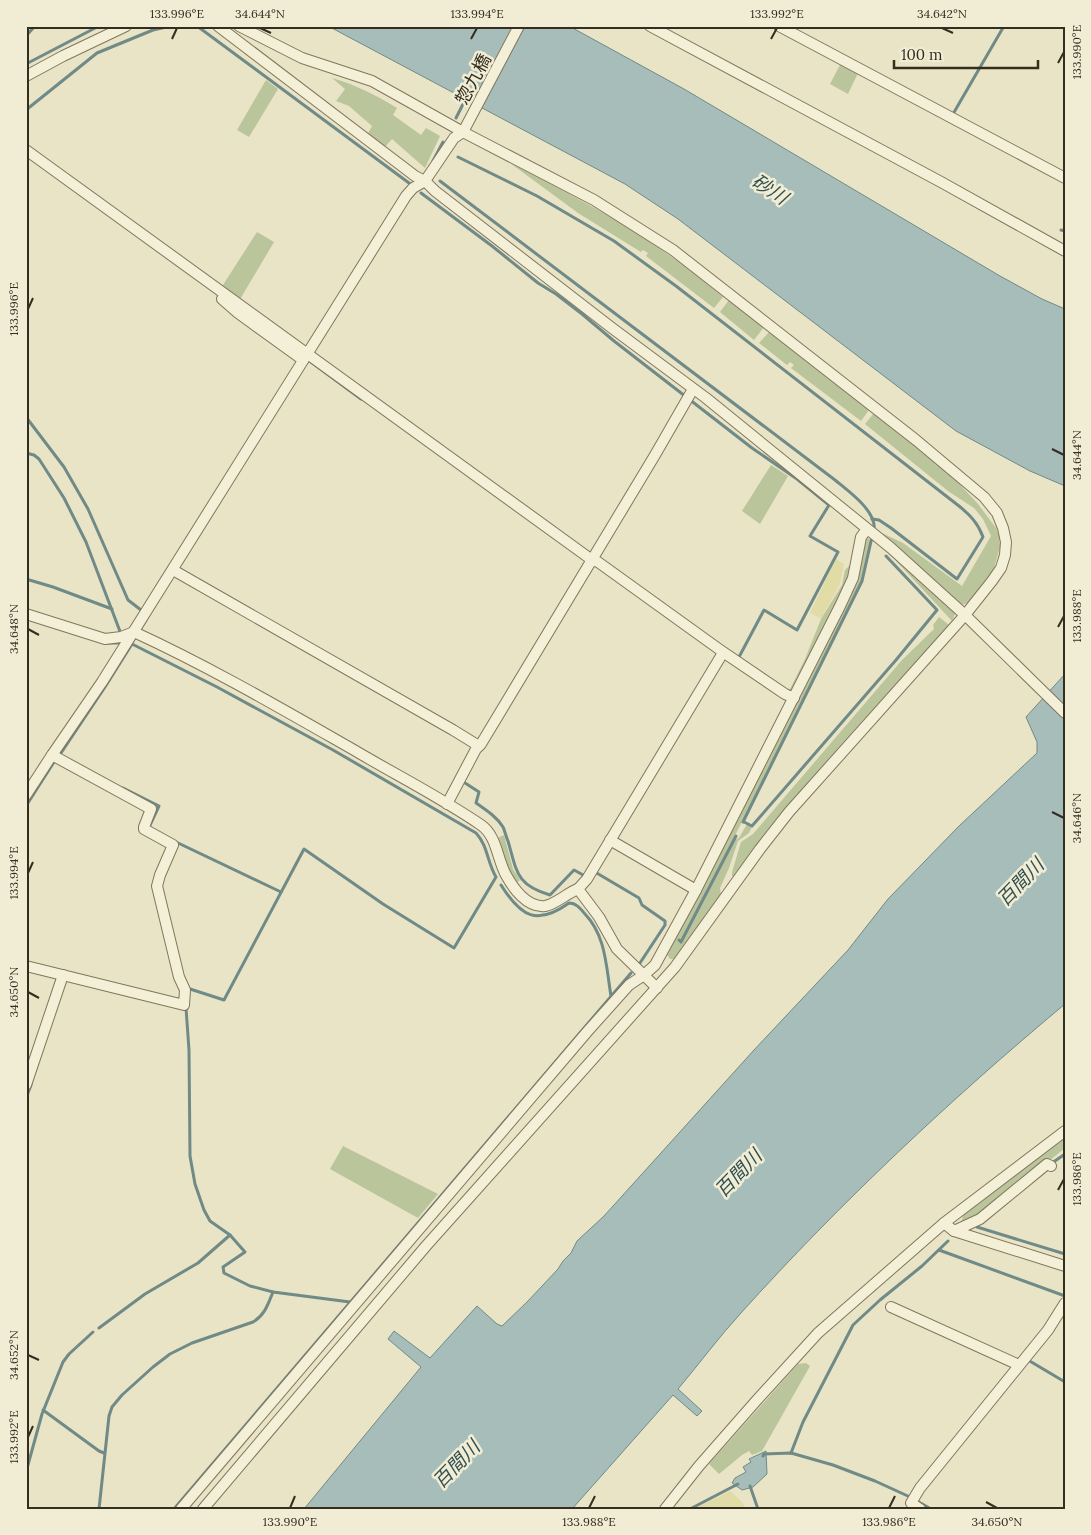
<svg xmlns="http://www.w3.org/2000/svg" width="1091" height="1535" font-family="Lora,'Noto Sans JP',serif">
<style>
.green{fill:#bac59b}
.sand{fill:#e1dba6}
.water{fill:#a7bdba;stroke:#6f8a87}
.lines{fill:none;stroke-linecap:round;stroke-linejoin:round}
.stream{stroke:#6f8a87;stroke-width:3}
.minor-casing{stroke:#82765e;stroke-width:12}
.minor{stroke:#f4f0d8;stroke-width:10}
.ticks{fill:none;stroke:#342d20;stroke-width:2}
.labels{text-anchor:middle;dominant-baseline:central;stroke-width:5;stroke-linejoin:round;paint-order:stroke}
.street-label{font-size:18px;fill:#342d20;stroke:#f1edd4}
.water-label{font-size:19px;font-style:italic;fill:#314f52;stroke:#f1edd4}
.neatline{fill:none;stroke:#342d20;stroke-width:2}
.ticks-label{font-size:12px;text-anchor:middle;fill:#342d20}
</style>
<rect width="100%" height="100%" fill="#e9e4c6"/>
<g class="green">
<polygon points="841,63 858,73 848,94 830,84"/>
<path d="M332,78C356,85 376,95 397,108L393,115L421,135L426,128L440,136L425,168L392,139L384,148L367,135L372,126L349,106L336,101L345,89Z"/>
<polygon points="266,80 278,89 249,137 237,130"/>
<path d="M510,163C557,187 603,211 647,240C673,257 698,277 723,297L714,308L646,256L648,253L643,250L641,252L578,213Z"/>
<polygon points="257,232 274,242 239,301 221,288"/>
<polygon points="729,300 764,327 754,340 720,312"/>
<polygon points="769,332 869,410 861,421 791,368 794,365 790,362 787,365 759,343"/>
<polygon points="874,413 952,476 978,504 996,528 999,535 1000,547 994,568 969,603 961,605 882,533 903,543 962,586 991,536 983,519 974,508 948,491 865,424"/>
<polygon points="771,465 788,476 760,524 742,511"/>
<polygon points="865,537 871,540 861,580 748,810 680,943 682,943 735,840 739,838 747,824 752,827 749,833 738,841 729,868 720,888 721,895 677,959 670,959 667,955 667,951 799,695"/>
<polygon points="886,550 951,608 955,614 952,621"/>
<polygon points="849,566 851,574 794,691 789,692 785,690 790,689 805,659 821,619 842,585 845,570"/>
<path d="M939,617L949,625C875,708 798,788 733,877L732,876V872L741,842L753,834L902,660L934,629L933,625Z"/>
<polygon points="504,835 513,869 520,880 515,884 495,839"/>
<polygon points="1065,1137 1065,1148 982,1215 961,1224 963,1215"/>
<polygon points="343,1146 438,1194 418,1218 330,1169"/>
<polygon points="806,1363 810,1366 762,1451 752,1455 749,1451 742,1455 719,1474 709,1464 798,1364"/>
</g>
<g class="sand">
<polygon points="836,559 844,564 840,584 822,617 820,618 810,613"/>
<polygon points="730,1491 741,1501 746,1509 694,1509"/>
</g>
<g class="water">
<polygon points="328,26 569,26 684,89 1000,276 1042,299 1065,309 1065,486 1030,471 956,431 678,219 625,184"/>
<path d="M1065,674V1004C950,1100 841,1202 741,1313C719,1337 699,1364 678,1389L702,1411L697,1416L673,1395L572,1509H304L421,1367L388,1339L394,1331L430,1358L477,1306L497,1324L502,1326L527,1302L558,1269L563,1261L571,1253L577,1241L604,1216L754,1050L848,950L888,899L959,826L1037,753V742L1026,717Z"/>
<polygon points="766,1451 767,1474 753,1487 742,1490 732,1483 735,1478 746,1472 743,1467 751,1462 749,1459"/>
</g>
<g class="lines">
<g class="stream">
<polyline points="197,26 409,183"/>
<polyline points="26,36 35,26"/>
<polyline points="26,64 99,26"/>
<polyline points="26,110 97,53 153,30 171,26"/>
<polyline points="953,114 1004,26"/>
<polyline points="456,118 467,96"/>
<path d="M458,157L537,196L614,241L676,286L959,506C970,515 978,523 983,537L957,579L891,528L879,520L872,519"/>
<polyline points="433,161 443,142"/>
<path d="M440,181L835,480C848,491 877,511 874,530"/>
<polyline points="421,193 492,246 538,283 556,294 582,314 614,341 752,448 797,479 829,505 810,536 838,552 797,630 764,610 739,657"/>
<polyline points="1061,230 1065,231"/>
<polyline points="307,359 361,399"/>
<polyline points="26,417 64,467 88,509 128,600 141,610"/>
<polyline points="26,453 34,455 39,459 64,498 86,542 121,634"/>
<polyline points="26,579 53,587 112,609"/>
<polyline points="106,643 122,643"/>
<polyline points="131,644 146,620"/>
<path d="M59,756L105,687L132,644L217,687L333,750L476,833C488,846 487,862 496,877L454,948L383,904L304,849L224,1000L187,988"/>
<path d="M463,779L462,781L479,792L476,803C486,810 497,817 503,827C505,831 506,837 508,841C517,872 516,885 550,895L574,870L585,876"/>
<polyline points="123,788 159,806 150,825"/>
<polyline points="26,806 54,762"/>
<polyline points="743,822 862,581 872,537"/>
<polyline points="744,822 752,826 896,660 937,610 886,556"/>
<polyline points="176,842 281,892"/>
<polyline points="595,872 639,898 642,905 665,921 665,925 638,966"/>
<path d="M501,885C521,917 537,926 569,903C576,903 580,908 585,914C606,936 606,966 611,996"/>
<polyline points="679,940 681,942 736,836"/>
<polyline points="185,1008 186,1008 189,1050 190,1156 195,1184 204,1210 210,1221 230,1235 245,1252 223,1267 224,1273 250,1286 273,1292 350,1302"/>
<polyline points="26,1098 31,1085"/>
<polyline points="1052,1163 1065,1154"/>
<polyline points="977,1227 1065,1254"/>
<polyline points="939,1250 1065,1296"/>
<polyline points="99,1328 145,1294 198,1263 230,1235"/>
<polyline points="1028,1360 1065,1382"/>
<polyline points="43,1410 99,1451 104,1453"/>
<polyline points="791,1453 803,1422 853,1325 880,1300 922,1266 948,1241"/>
<polyline points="763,1456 764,1454 791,1453 833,1465 875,1481 910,1497 931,1509"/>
<polyline points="26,1472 42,1414 63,1362 69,1354 93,1332"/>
<polyline points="750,1486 758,1509"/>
<path d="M99,1509L109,1416L112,1407L122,1395L153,1367L170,1354L192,1343L253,1322C265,1315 268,1304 273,1292"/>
<polyline points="174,1509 631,973"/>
<polyline points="690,1509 738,1484"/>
</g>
<defs>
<g id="minor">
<polyline points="218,26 415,176 425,181 435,191 612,328 706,398 891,548 965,615 1065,713"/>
<polyline points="650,26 941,182 1065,251"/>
<polyline points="779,26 1065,178"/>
<polyline points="26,76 63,56 126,26"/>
<polyline points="26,150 592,560 598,562 723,652 785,694 794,698"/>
<polyline points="222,299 238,313 303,360"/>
<polyline points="173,570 453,730 479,746"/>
<path d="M26,614L105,639L121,637L134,632C210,667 282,709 354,750C396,775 440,797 481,825C497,836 497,859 506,875C513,888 527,908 545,906C556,904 567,893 578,889L599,917L617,949L657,988"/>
<polyline points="26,795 52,755 102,682 406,196 413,188 425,181 454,138 463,132 519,26"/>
<polyline points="447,804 476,749 481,744 655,455 693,389"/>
<polyline points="610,840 696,890"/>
<polyline points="578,889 587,879 721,656"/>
<polyline points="26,966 184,1005 185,990 179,977 157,886 160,875 173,845 144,829 144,827 151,809 52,755"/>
<polyline points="26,1085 63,975"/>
<polyline points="944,1223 954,1231 1065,1266"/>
<polyline points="954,1231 980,1219 1047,1164 1051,1166"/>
<polyline points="891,1307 1019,1365"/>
<polyline points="181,1509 587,1032 629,985 644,975 655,965 696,890 840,606 853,578 861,537 867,529"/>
<polyline points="203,1509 426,1246 675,967 760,849 789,812 965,615 992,581 1001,568 1005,555 1006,542 1003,528 997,513 984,497 916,440 673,250 594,200 463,132 372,81 302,58 239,26"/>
<polyline points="665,1509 699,1466 756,1401 818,1333 944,1223 1065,1131"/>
<polyline points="920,1509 911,1503 920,1488 1048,1330 1065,1303"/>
</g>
</defs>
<use href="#minor" class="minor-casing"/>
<use href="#minor" class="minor"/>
</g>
<path class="ticks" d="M260,28L271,33M942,28L953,33M172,39L177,28M471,39L477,28M771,39L777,28M1058,63L1064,52M28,309L33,298M1052,449L1064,455M1058,627L1064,616M28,629L39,635M1052,812L1064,818M28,873L33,862M28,992L39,998M1058,1190L1064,1179M28,1355L39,1360M28,1437L33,1426M986,1502L997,1508M290,1508L295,1496M589,1508L595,1496M889,1508L895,1496"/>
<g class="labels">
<g class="street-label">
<text transform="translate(473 79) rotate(-62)">惣九橋</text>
</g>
<g class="water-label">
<text transform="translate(770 189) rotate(33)">砂川</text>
<text transform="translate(1020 882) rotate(-46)">百間川</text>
<text transform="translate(738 1173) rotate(-46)">百間川</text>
<text transform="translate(456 1464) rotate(-46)">百間川</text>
</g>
</g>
<rect width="1091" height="1535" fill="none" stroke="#f1edd4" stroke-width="55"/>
<path d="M894 60v8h144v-8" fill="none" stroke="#342d20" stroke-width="2.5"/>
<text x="901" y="60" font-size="15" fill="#342d20" stroke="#f1edd4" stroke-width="4" paint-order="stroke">100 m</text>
<rect x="28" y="28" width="1036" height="1480" class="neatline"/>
<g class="ticks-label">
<text x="177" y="18">133.996°E</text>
<text x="260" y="18">34.644°N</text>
<text x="477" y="18">133.994°E</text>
<text x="777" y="18">133.992°E</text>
<text x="942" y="18">34.642°N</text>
<text transform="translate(1077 52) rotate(-90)" y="4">133.990°E</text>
<text transform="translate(14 309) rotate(-90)" y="4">133.996°E</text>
<text transform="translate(1077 455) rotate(-90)" y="4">34.644°N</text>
<text transform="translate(1077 616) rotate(-90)" y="4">133.988°E</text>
<text transform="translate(14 629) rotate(-90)" y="4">34.648°N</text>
<text transform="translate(1077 818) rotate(-90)" y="4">34.646°N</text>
<text transform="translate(14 873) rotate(-90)" y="4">133.994°E</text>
<text transform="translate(14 992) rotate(-90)" y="4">34.650°N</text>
<text transform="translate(1077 1179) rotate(-90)" y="4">133.986°E</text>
<text transform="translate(14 1355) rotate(-90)" y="4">34.652°N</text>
<text transform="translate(14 1437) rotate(-90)" y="4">133.992°E</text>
<text x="290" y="1526">133.990°E</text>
<text x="589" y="1526">133.988°E</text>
<text x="889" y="1526">133.986°E</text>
<text x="997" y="1526">34.650°N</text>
</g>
</svg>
